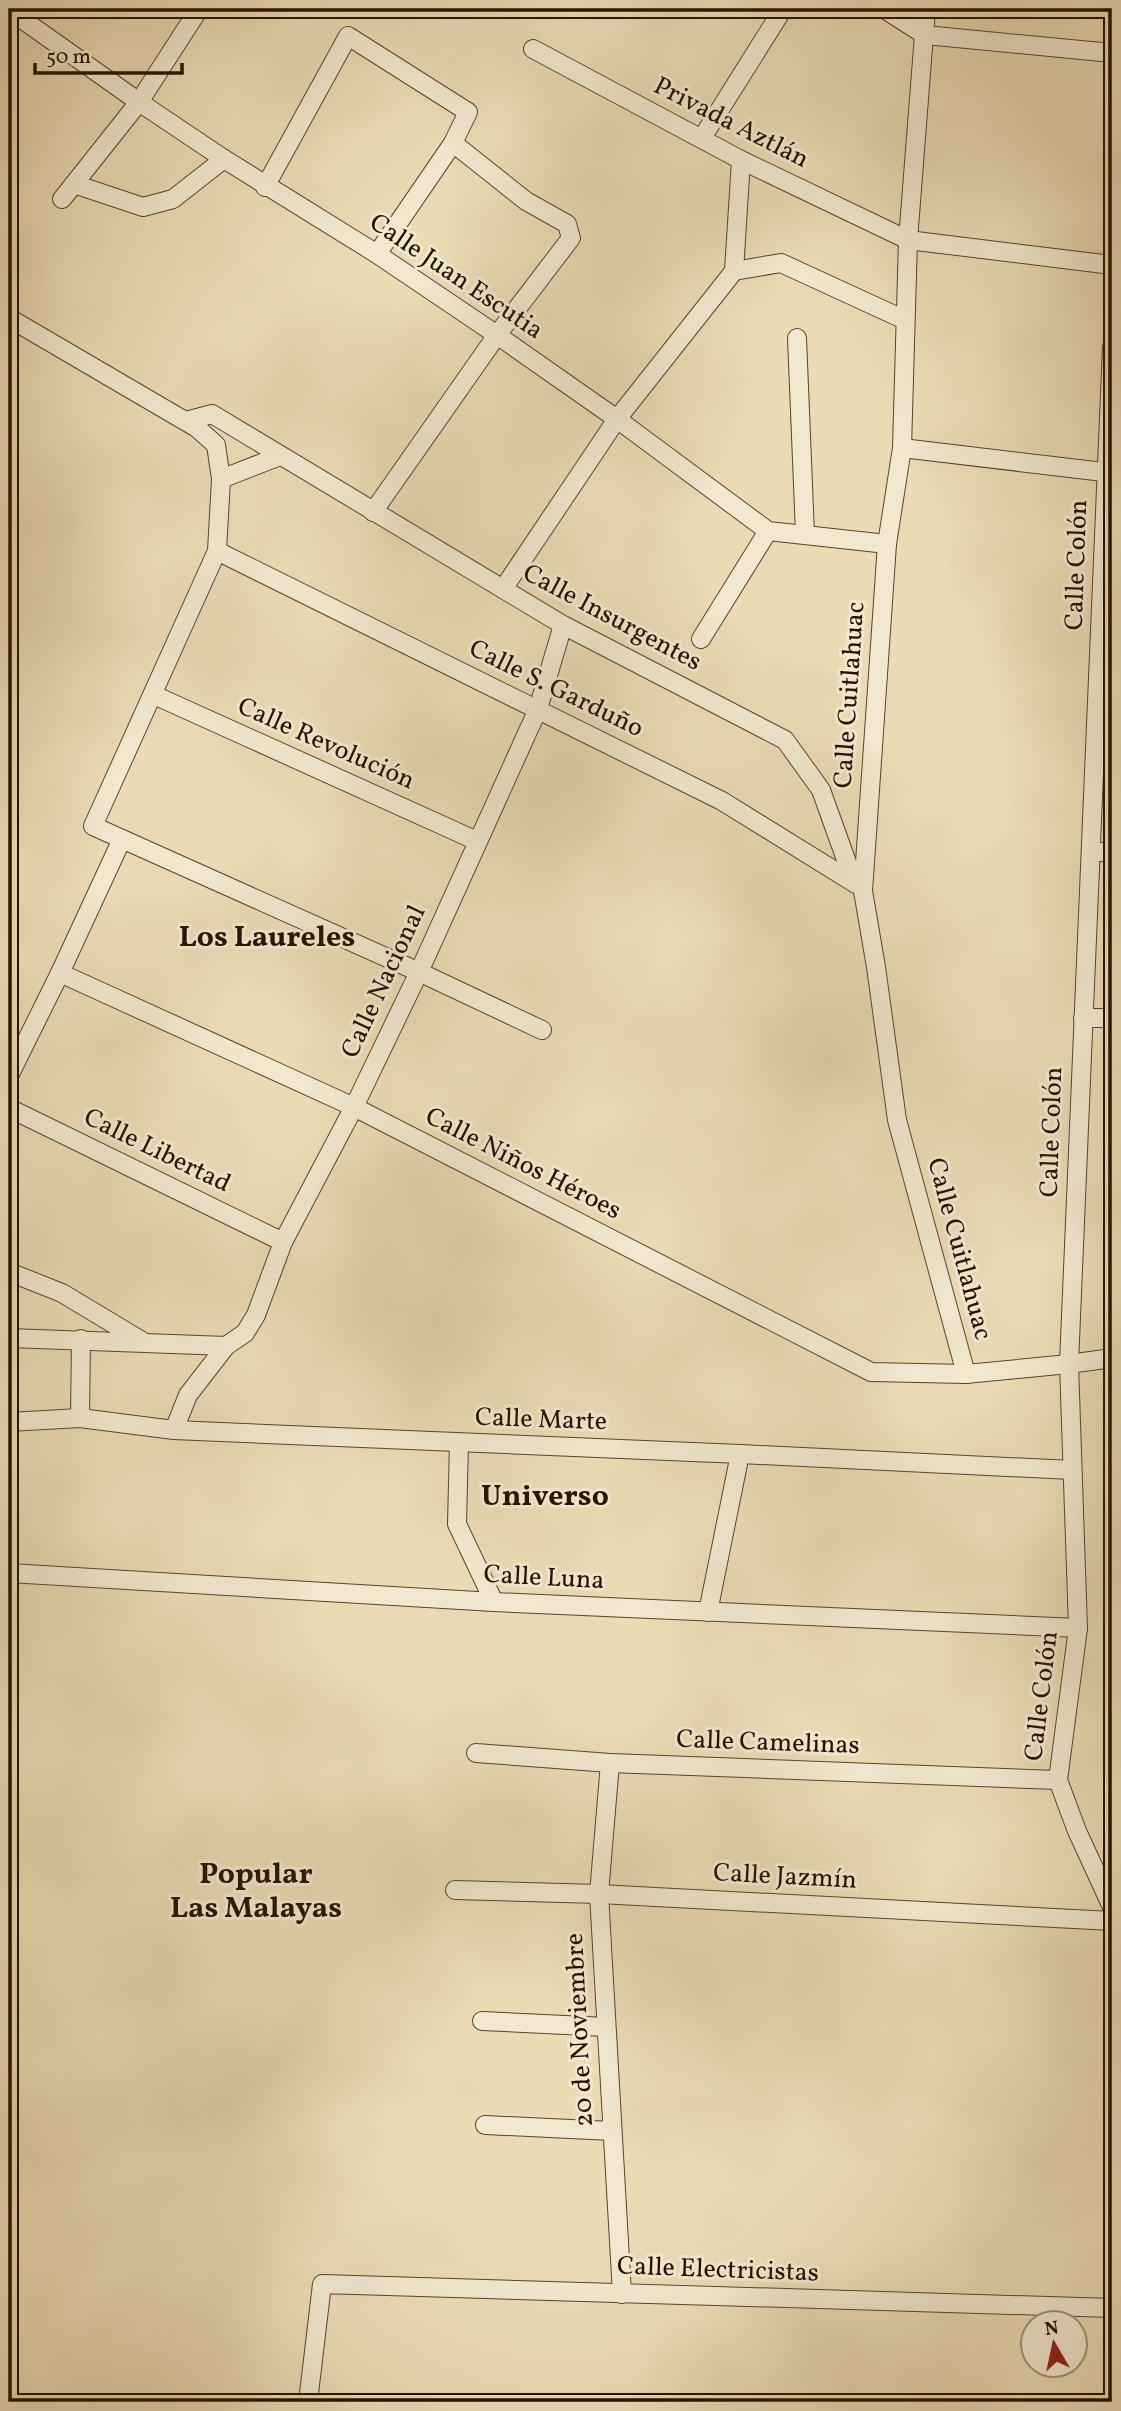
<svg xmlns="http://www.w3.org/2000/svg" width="1121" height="2411" font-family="Vollkorn,serif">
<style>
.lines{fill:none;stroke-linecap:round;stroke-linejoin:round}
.street-casing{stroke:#58442e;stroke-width:20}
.street{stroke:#f1e8cf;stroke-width:18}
.labels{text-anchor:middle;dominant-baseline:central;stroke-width:6;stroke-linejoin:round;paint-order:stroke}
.street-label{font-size:26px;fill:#271101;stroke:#f1e8cf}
.quarter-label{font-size:30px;font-weight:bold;fill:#271101;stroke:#f1e8cf}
</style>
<rect width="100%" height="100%" fill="#eadbb5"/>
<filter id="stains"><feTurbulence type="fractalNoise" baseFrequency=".00286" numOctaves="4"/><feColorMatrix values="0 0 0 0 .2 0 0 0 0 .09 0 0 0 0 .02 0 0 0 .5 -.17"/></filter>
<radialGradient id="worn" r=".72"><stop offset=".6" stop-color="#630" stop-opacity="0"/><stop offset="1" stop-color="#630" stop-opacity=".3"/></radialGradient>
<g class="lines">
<defs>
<g id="street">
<polyline points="884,9 925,35 1112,53"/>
<polyline points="926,9 908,240 902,448 887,544 863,891 876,967 897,1120 966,1374"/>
<polyline points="9,10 139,102 224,159 377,254 497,335 617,419 768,531 887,544"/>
<polyline points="533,49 741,160 908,240 1112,265"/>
<polyline points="702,138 783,9"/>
<polyline points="74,184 143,207 173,199 224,159"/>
<polyline points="265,187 348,36 468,112 453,143 377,254"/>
<polyline points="62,199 139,102 199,9"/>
<polyline points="734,271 781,263 905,320"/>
<polyline points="734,271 741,160"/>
<polyline points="9,318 197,428 216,445 221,479"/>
<polyline points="797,338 805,534"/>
<polyline points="1112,347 1069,1364 1078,1628 1058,1780 1077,1831 1112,1907"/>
<polyline points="186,421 212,414 563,625 785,740 821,790 854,882"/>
<polyline points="902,448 1112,473"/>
<polyline points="280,456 221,479 217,551 93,826 419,972 542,1030"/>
<polyline points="373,512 497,335 571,238 567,224 526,201 453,143"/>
<polyline points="217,551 722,801 856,884"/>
<polyline points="503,589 617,419 734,271"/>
<polyline points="701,639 768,531"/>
<polyline points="154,695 477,841"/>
<polyline points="1091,852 1112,852"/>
<polyline points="60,973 354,1107 871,1372 966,1374 1069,1364 1112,1358"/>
<polyline points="1083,1018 1112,1018"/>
<polyline points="9,1076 60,973 122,839"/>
<polyline points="9,1108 283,1242"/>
<polyline points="9,1272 62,1293 142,1341"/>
<polyline points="9,1338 226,1346"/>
<polyline points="80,1418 81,1339"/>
<polyline points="9,1422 80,1418 174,1430 740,1454 1072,1470"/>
<polyline points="174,1430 188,1395 226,1346 245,1333 256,1315 283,1242 354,1107 419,972 538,709 563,625"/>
<polyline points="459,1443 457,1524 494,1602"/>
<polyline points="9,1573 494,1602 1078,1628"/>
<polyline points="708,1612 740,1454"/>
<polyline points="476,1753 610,1763 1058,1780"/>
<polyline points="610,1763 599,1894 622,2294"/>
<polyline points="455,1890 599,1894 1112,1921"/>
<polyline points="482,2021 606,2027"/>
<polyline points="485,2125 612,2131"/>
<polyline points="308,2402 322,2284 1112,2308"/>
</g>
</defs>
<use href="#street" class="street-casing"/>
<use href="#street" class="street"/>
</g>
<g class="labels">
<g class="street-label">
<text transform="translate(731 123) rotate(27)">Privada Aztlán</text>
<text transform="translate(456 277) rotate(34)">Calle Juan Escutia</text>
<text transform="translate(1077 565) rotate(-88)">Calle Colón</text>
<text transform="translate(612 618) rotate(28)">Calle Insurgentes</text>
<text transform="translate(556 689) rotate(26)">Calle S. Garduño</text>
<text transform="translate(850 695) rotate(-86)">Calle Cuitlahuac</text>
<text transform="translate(326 744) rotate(24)">Calle Revolución</text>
<text transform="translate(384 982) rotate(-65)">Calle Nacional</text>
<text transform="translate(1052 1132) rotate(-88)">Calle Colón</text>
<text transform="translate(157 1151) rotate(26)">Calle Libertad</text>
<text transform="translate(523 1164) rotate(27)">Calle Niños Héroes</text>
<text transform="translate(959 1249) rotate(75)">Calle Cuitlahuac</text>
<text transform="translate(541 1420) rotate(2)">Calle Marte</text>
<text transform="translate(544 1578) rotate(3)">Calle Luna</text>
<text transform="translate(1042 1696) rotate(-83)">Calle Colón</text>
<text transform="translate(768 1743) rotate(2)">Calle Camelinas</text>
<text transform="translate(785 1877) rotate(3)">Calle Jazmín</text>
<text transform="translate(580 2030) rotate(-93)">20 de Noviembre</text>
<text transform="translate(718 2270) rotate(2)">Calle Electricistas</text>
</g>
<g class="quarter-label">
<text x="267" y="938">Los Laureles</text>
<text x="545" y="1497">Universo</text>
<text x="256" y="1875">Popular<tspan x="256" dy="34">Las Malayas</tspan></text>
</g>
</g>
<rect width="1121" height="2411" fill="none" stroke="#eadbb5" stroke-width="35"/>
<rect x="10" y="10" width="1100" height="2390" fill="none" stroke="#271101" stroke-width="3.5"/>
<rect x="18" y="18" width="1086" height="2376" fill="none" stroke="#271101" stroke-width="2"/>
<g transform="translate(1054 2344) rotate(351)"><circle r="33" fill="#f1e8cf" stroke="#a0927d" stroke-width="2"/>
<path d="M0-5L12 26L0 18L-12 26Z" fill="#8f2418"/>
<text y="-10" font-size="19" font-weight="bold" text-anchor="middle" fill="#271101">N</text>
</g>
<path d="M35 63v10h147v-10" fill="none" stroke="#271101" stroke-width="3.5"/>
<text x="46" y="63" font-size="21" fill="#271101" stroke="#f1e8cf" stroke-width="5" paint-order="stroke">50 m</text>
<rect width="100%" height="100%" filter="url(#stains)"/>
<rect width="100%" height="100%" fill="url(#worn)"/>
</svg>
